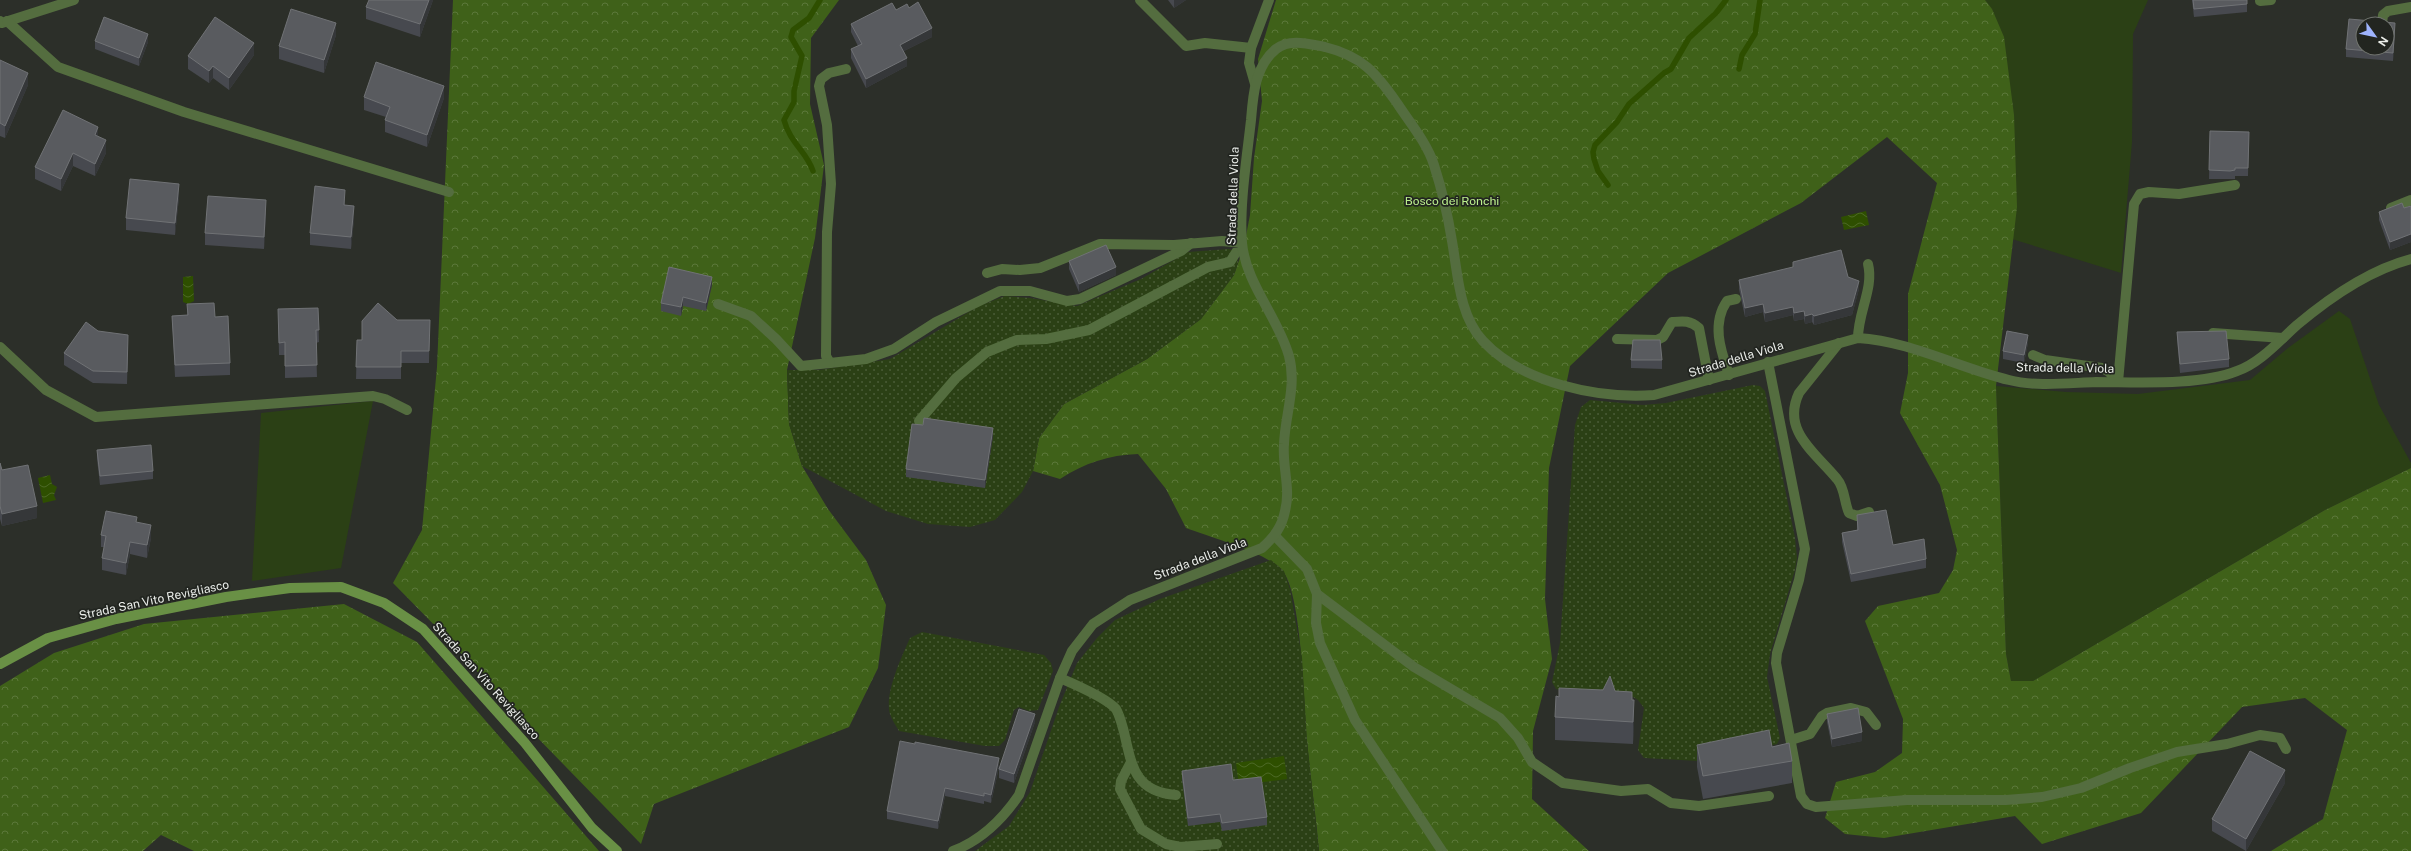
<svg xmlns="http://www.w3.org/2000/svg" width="2411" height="851" font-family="'Public Sans',sans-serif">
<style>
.green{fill:#2b4015}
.forest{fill:url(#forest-crowns)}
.garden{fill:url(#garden-dots)}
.water{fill:url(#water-waves)}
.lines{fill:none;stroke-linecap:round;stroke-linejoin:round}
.stream{stroke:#2e4f00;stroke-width:5.5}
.lane{stroke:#546d3f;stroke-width:10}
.street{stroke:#546d3f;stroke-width:10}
.secondary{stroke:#699045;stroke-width:10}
.wall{fill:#47494f}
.shaded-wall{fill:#353739}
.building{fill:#595b5f;stroke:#707275;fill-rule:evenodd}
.labels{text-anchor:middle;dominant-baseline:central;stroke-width:3.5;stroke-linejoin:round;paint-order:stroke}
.street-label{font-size:12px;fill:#eaede9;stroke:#222520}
.park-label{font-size:12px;fill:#bbef8d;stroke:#222520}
</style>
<defs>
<pattern id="forest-crowns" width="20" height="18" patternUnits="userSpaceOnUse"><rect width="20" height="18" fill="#3f6119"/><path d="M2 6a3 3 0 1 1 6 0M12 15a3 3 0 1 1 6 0" fill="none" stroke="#5b783a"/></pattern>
<pattern id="garden-dots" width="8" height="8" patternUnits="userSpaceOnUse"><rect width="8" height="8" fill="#2b4015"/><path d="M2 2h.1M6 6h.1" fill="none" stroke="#4a5c37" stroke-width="1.8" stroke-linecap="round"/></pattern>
<pattern id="water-waves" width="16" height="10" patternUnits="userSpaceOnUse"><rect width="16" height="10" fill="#2e4f00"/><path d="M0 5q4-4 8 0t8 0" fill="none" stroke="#4c6925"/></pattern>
</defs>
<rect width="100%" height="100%" fill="#2c2f29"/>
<g class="green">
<polygon points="1985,0 2148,0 2133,34 2132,142 2121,273 2012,239"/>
<polygon points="2339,311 2350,319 2379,405 2411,463 2411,468 2325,510 2033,681 2011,681 2006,654 1996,386 2066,392 2138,394 2250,380 2288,348"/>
<polygon points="373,401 341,568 252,581 261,413"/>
</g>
<g class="forest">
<polygon points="453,0 839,0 811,38 810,104 824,165 815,238 787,370 789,424 802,466 828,509 866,560 886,605 878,668 849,727 654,804 641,844 528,728 448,639 393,583 422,530 437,367"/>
<path d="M1276,0H1985L1992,9L2004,37L2014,115L2017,207L1996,386L2006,654L2011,681H2033L2325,510L2411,468V851H2271L2323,819L2347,730L2305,698L2242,707L2141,813L2042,844L2015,816L1884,838L1845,834L1825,818L1836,782L1875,772L1902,753L1903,719L1865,621L1878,606L1939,593L1953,570L1957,550L1940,485L1900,413L1908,373V294L1937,183L1887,137L1801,203L1668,273L1570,366L1549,468L1545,599L1552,659L1533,731L1532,799L1589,851H1319C1316,814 1310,777 1307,740C1304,707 1302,592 1282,570C1267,553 1210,537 1186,528L1166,489L1138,454C1108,455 1085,463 1060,479L1033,471L1039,438L1064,404L1147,359L1201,319L1234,275L1244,246L1250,215L1254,158L1262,101L1258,59Z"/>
<polygon points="344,604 417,642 599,851 194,851 161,835 143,851 0,851 0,686 54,653 144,624"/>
</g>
<g class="garden">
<polygon points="1229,249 1237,252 1238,263 1234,275 1201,319 1147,359 1064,404 1039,438 1033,471 1022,492 995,520 970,527 928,524 886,511 802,466 789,424 787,370 819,370 890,359 979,306 1005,296 1030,298 1077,306 1141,279 1188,252"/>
<polygon points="1753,385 1760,386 1765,391 1795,538 1797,558 1795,570 1770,654 1767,677 1780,738 1777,744 1699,761 1644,758 1638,750 1644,708 1638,700 1630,695 1565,692 1556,689 1552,682 1560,643 1575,425 1581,407 1590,400 1643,405 1666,403"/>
<polygon points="1271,560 1284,571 1290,589 1302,657 1307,741 1319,851 975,851 1009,826 1030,792 1059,707 1077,663 1097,638 1115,620 1160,599"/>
<path d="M922,632L1044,655L1051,663L1053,671L1038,710L1029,711L1019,707L1014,710L1005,740L999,746H985L899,731C896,726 892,720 890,714C884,694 902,656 910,638Z"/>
</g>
<g class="water">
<polygon points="1866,211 1869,225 1844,230 1841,217"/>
<polygon points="193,276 194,301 188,304 183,302 183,277"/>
<polygon points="50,475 52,484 57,487 54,495 56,500 43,503 38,478"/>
<polygon points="1284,756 1287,779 1239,785 1236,763"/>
</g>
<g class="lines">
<g class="stream">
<polyline points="1739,69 1742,55 1755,34 1760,0"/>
<path d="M813,171C807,152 790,143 784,120L794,102V91L802,56L791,37L793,30L809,18L820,0"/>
<polyline points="1608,185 1598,171 1594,159 1593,152 1595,145 1617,122 1629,104 1664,73 1671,69 1689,38 1716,13 1726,0"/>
</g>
<g class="lane">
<polyline points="1140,0 1186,46 1205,43 1251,48"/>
<polyline points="2260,1 2271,0"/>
<polyline points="2382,24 2383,15 2388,11 2411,7"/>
<polyline points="846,69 829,73 821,79 819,86 827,125 831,184 827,232 826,356 830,363 866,359 894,349 936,322 1000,291 1030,291 1067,301 1080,299 1181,251 1191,243"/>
<polyline points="1255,84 1249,63 1251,48 1269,0"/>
<polyline points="2391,208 2411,200"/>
<polyline points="718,304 751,316 776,339 801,366 830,363"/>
<polyline points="2213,333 2283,338"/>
<path d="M1858,338C1858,312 1874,288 1868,264"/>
<path d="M1617,339L1657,340L1663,337L1672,322C1683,321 1690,320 1699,328L1709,380"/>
<path d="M1839,343L1799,393C1781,431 1816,453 1837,479C1845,488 1844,502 1849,513L1857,516L1869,512"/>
<polyline points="2033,355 2045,360 2102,368 2109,372 2118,382"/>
<polyline points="1768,362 1805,549 1799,580 1777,653 1776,663 1801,796 1807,804 1816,807 1907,800 2006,800 2042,797 2081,788 2130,768 2177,752 2227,744 2260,735 2280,738 2286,749"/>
<path d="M1729,375C1721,351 1711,324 1727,301L1736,299"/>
<polyline points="2118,382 2134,204 2140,194 2149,192 2179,194 2235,185"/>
<polyline points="919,421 956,378 987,352 1017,340 1046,339 1089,330 1208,267 1230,262 1242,243 1222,241 1174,245 1100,244 1040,268 1020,270 1002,269 987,273"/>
<polyline points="1275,536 1307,569 1317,594 1414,667 1500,718 1518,738 1532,762 1563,783 1621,791 1648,789 1671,803 1699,806 1769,796"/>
<polyline points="1317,594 1316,623 1320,643 1355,720 1442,851"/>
<path d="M1060,678C1074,684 1107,698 1116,709C1120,716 1122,725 1124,732C1132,767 1135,792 1176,795"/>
<polyline points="1791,740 1810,734 1822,716 1827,713 1851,708 1866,712 1876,725"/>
<polyline points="1131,762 1121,781 1120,789 1141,829 1166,844 1180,847 1217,844"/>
</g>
<g class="street">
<polyline points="0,21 2,23 74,0"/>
<polyline points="7,21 58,67 184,112 449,192"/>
<polyline points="0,347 46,390 96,417 373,396 385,399 407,410"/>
<path d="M953,851C982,840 1002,820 1019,795L1060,678L1072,651L1093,624L1130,600L1262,548C1274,537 1282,527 1285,511C1291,488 1282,467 1284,444C1285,415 1297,386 1289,356C1278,317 1246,284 1242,243C1239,206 1247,157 1251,120C1253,95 1255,66 1276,49C1290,38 1309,44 1325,47C1362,56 1376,73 1397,103C1410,123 1427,143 1434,165C1442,190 1448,216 1452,241C1458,275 1459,315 1483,341C1522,383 1598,399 1654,395L1858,338C1910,341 1959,368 2009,380C2036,387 2068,383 2096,382C2137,382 2199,386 2237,371C2260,363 2279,341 2297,325C2329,298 2369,270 2411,259"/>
</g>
<polyline class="secondary" points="0,664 48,638 116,619 226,597 290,588 341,587 384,603 423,629 525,743 592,828 617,851"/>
</g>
<g class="wall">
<polygon points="433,0 420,37 366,19 366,7"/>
<polygon points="1168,0 1186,0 1174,8"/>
<polygon points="2192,0 2247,0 2247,12 2194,17"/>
<polygon points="909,8 932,37 904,51 907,66 866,88 851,58 851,49 858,46 851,32 851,24 896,10"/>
<polygon points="2395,32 2393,61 2346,57 2346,49"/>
<polygon points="336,35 324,73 279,59 279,46"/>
<polygon points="95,41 148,42 139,66 95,49"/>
<polygon points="254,55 229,90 213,78 209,83 188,69 188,56"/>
<polygon points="0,61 28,85 5,138 0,136"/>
<polygon points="364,97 444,98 427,147 385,132 385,120 386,117 364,110"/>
<polygon points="2210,131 2249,132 2248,176 2235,176 2235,179 2209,179"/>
<polygon points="98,136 106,153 95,176 73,166 61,191 35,179 35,167"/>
<polygon points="179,197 175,235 126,230 126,218"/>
<polygon points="345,202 345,205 354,219 351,249 310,245 310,233"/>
<polygon points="2411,206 2411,242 2390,250 2379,220 2379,212 2404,208"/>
<polygon points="266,213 264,249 205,245 205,233"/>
<polygon points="1069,261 1116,275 1079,292 1069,269"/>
<polygon points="1793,262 1848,277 1859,289 1852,315 1814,325 1812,322 1805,324 1804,319 1794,321 1793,315 1765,322 1763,312 1745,317 1739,289 1739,280 1793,268"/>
<polygon points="712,285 706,311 683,306 681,316 661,311 661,303"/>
<polygon points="187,304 215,317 230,363 230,375 175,377 172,316 187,315"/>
<polygon points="318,308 319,342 316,343 317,377 285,378 285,355 279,355 278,309"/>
<polygon points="430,320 429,363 401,363 401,379 356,379 357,340 362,340"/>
<polygon points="98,331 128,347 127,384 93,383 64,365 64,353"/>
<polygon points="2177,332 2229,359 2229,367 2180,373 2177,340"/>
<polygon points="2028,343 2024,363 2003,359 2003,351"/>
<polygon points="1631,360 1662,360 1662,369 1631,368"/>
<polygon points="923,425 993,436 985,488 906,477 906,469"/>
<polygon points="97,450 153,471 153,479 100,485 97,459"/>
<polygon points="0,463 2,470 37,518 2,526 0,519"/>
<polygon points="1857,515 1893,545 1926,559 1926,568 1851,582 1842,542 1842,533 1857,530"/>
<polygon points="137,522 151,538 147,558 130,554 126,575 102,570 102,558 104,547 101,547 101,535"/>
<polygon points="1615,691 1632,700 1634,722 1633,744 1555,740 1555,717 1559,697"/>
<polygon points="1827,714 1862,741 1832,747 1827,722"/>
<polygon points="1035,722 1014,783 999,778 999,769"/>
<polygon points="1697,745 1772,747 1792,761 1792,783 1703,799 1697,767"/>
<polygon points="999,767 991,803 984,801 984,804 945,796 938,829 887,819 887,811"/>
<polygon points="1182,771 1233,780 1267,817 1267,825 1222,831 1220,822 1188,826 1182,779"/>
<polygon points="2285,783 2246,851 2212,831 2212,819"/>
</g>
<g class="shaded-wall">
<polygon points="429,0 433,0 420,37 420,24"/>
<polygon points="1174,0 1186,0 1174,8"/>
<polygon points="336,23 336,35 324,73 324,60"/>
<polygon points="2395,23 2395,32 2393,61 2393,53"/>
<polygon points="932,28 932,37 900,53 900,45"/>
<polygon points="148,34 148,42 139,66 139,58"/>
<polygon points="254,43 254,55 229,90 229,78"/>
<polygon points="907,58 907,66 866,88 866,79"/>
<polygon points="213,66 213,78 209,83 209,71"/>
<polygon points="28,73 28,85 5,138 5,126"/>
<polygon points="444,86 444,98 427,147 427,135"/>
<polygon points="98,127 98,140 95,135"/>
<polygon points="106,140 106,153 95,176 95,164"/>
<polygon points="73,153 73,166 61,191 61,179"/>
<polygon points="179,184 179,197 175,235 175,223"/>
<polygon points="345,190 345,202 344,218 344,205"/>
<polygon points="266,200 266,213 264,249 264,237"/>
<polygon points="354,206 354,219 351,249 351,237"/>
<polygon points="2411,234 2411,242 2390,250 2390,242"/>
<polygon points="1116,267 1116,275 1079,292 1079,284"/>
<polygon points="712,277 712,285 706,311 706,303"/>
<polygon points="1859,281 1859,289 1852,315 1814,325 1814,316"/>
<polygon points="683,297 683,306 681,316 681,307"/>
<polygon points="1763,304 1763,312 1745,317 1745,308"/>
<polygon points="1793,307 1793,315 1765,322 1765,313"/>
<polygon points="1804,311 1804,319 1794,321 1794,313"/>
<polygon points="1812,314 1812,322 1805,324 1805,316"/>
<polygon points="2028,335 2028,343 2024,363 2024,355"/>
<polygon points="993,428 993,436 985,488 985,480"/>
<polygon points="37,506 37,518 2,526 2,514"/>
<polygon points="151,525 151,538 147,558 147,545"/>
<polygon points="130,542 130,554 126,575 126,563"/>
<polygon points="1634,700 1634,722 1633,744 1633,722"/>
<polygon points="1035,714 1035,722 1014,783 1014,774"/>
<polygon points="1862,732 1862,741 1832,747 1832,739"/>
<polygon points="999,758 999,767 991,803 991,795"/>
<polygon points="2285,770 2285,783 2246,851 2246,839"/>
<polygon points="945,788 945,796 938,829 938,821"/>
</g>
<g class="building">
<polygon points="369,0 429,0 420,24 366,7"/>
<polygon points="2193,0 2247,0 2247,4 2194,9"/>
<polygon points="918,2 932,28 900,45 907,58 866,79 851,49 862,44 851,24 892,3 896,10 907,4 909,8"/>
<polygon points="291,9 336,23 324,60 279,46"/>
<polygon points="104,17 148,34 139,58 95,41"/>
<polygon points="215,17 254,43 229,78 213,66 209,71 188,56"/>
<path d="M2349,19L2395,23L2393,53L2346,49ZM2363,24H2387V48H2363Z"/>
<polygon points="0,60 28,73 5,126 0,123"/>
<polygon points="376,62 444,86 427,135 385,120 390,107 364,97"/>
<polygon points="63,110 98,127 95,135 106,140 95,164 73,153 61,179 35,167"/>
<polygon points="2210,131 2249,132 2248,168 2235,168 2235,170 2230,171 2209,170"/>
<polygon points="130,179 179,184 175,223 126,218"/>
<polygon points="315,186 345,190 344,205 354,206 351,237 310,233"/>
<polygon points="208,196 266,200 264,237 205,233"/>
<polygon points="2402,203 2404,208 2411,206 2411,234 2390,242 2379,212"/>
<polygon points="1106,245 1116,267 1079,284 1069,261"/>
<polygon points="1841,250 1848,277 1859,281 1852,306 1814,316 1812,314 1805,316 1804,311 1794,313 1793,307 1765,313 1763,304 1745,308 1739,280 1793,267 1793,262"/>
<polygon points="669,267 712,277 706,303 683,297 681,307 661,303"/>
<polygon points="214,303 215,317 228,316 230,363 175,365 172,316 188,315 187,304"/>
<polygon points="378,303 397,320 430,320 429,351 401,351 401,367 356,367 357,340 362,340 362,321"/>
<polygon points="318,308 319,330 316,330 317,365 285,366 285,342 279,343 278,309"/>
<polygon points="86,322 98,331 128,335 127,372 93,371 64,353"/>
<polygon points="2007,331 2028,335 2024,355 2003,351"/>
<polygon points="2226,331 2229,359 2180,364 2177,332"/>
<polygon points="1633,340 1660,340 1662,360 1631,360"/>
<polygon points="924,418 993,428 985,480 906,469 912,424 923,425"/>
<polygon points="151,445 153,471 100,476 97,450"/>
<polygon points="0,463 2,470 28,465 37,506 2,514 0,506"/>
<polygon points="1886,510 1893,545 1924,539 1926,559 1851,574 1842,533 1858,530 1857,515"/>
<polygon points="106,511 137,517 136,522 151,525 147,545 130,542 126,563 102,558 106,536 101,535"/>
<polygon points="1610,676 1615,691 1632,692 1632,700 1634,700 1633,722 1555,717 1556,696 1559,697 1559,688 1603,690"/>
<polygon points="1858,708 1862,732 1832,739 1827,714"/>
<polygon points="1019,709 1035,714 1014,774 999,769"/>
<polygon points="1769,730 1772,747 1789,743 1792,761 1703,776 1697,745"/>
<polygon points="900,741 915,744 915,742 999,758 991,795 984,793 984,796 945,788 938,821 887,811"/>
<polygon points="2250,751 2285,770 2246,839 2212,819"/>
<polygon points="1231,764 1233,780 1261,777 1267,817 1222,823 1220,814 1188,818 1182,771"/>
</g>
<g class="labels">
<g class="street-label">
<text transform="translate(1233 196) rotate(-88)">Strada della Viola</text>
<text transform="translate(1736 359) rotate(-17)">Strada della Viola</text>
<text transform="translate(2065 368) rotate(1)">Strada della Viola</text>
<text transform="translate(1200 559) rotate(-21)">Strada della Viola</text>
<text transform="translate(154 600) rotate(-12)">Strada San Vito Revigliasco</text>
<text transform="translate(486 681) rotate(48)">Strada San Vito Revigliasco</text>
</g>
<g class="park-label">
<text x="1452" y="201">Bosco dei Ronchi</text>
</g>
</g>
<g transform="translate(2375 36) rotate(123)"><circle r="19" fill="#222520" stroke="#727570"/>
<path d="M0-3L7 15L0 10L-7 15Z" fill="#9eb3fd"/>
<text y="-6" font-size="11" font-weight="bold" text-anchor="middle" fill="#eaede9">N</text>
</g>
</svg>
